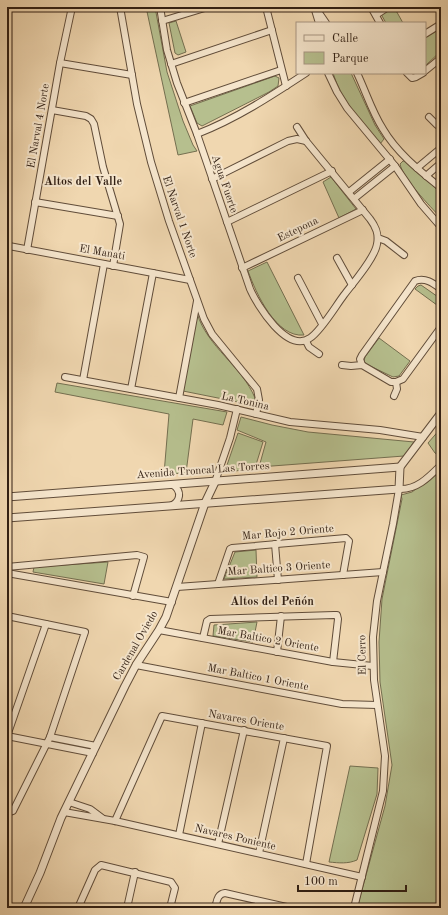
<svg xmlns="http://www.w3.org/2000/svg" width="448" height="915" font-family="'Old Standard TT',serif">
<style>
.green{fill:#b6bf8e;stroke:#746f50}
.lines{fill:none;stroke-linecap:round;stroke-linejoin:round}
.minor-casing{stroke:#614d3a;stroke-width:8}
.tertiary-casing{stroke:#614d3a;stroke-width:9}
.minor{stroke:#f5e5cc;stroke-width:6}
.tertiary{stroke:#f5e5cc;stroke-width:7}
.labels{text-anchor:middle;dominant-baseline:central;stroke-width:4;stroke-linejoin:round;paint-order:stroke}
.street-label{font-size:11px;fill:#311f13;stroke:#f5e5cc}
.neighbourhood-label{font-size:12px;font-weight:bold;fill:#311f13;stroke:#f5e5cc}
</style>
<rect width="100%" height="100%" fill="#f0d7b0"/>
<filter id="stains"><feTurbulence type="fractalNoise" baseFrequency=".005" numOctaves="4"/><feColorMatrix values="0 0 0 0 .2 0 0 0 0 .09 0 0 0 0 .02 0 0 0 .5 -.17"/></filter>
<radialGradient id="worn" r=".72"><stop offset=".6" stop-color="#630" stop-opacity="0"/><stop offset="1" stop-color="#630" stop-opacity=".3"/></radialGradient>
<g class="green">
<polygon points="146,7 155,7 167,72 183,121 193,145 197,151 178,155"/>
<polygon points="377,7 394,7 403,23 386,23"/>
<polygon points="176,21 186,52 178,55 175,53 169,23"/>
<polygon points="441,28 441,51 425,66 425,38"/>
<path d="M333,73H351L375,125L384,139L380,144C362,122 341,101 333,73Z"/>
<polygon points="275,76 279,78 278,86 269,92 202,126 197,123 190,106"/>
<path d="M403,161H406L441,193V218C430,206 403,179 400,164Z"/>
<polygon points="331,177 356,209 339,218 323,182"/>
<path d="M267,262L304,335C276,338 256,293 248,271Z"/>
<polygon points="421,285 441,299 441,308 415,289 418,286"/>
<path d="M197,313C207,347 242,366 255,398L253,405L183,391Z"/>
<polygon points="379,338 410,361 399,376 393,377 366,364 364,361 365,357"/>
<polygon points="57,383 227,412 223,425 193,419 186,473 164,474 169,414 55,392"/>
<polygon points="241,417 272,425 308,432 414,442 404,456 259,467 266,442 237,430"/>
<polygon points="441,428 441,457 435,453 428,443"/>
<polygon points="238,433 263,442 255,468 229,472 226,468"/>
<polygon points="441,470 441,908 357,908 385,806 392,765 380,682 379,642 382,599 402,499 401,495 412,492"/>
<polygon points="256,550 257,577 224,579 235,552"/>
<polygon points="108,562 104,584 33,572 34,567"/>
<polygon points="257,622 253,642 213,636 214,625"/>
<path d="M350,766L378,768L377,794L357,860C348,864 339,863 329,862Z"/>
</g>
<g class="lines">
<defs>
<g id="minor">
<polyline points="120,7 137,104 151,162 169,221 204,319 212,334 257,389 259,400 256,414"/>
<path d="M160,7L167,50L177,83L197,134L250,289C257,305 287,354 310,338C321,331 335,307 344,295C353,283 375,258 377,244C379,234 376,227 370,219L306,141L297,127"/>
<polyline points="266,7 286,86"/>
<polyline points="315,7 326,23"/>
<polyline points="371,7 380,23"/>
<polyline points="315,10 319,23"/>
<polyline points="376,15 388,7"/>
<polyline points="162,21 208,7"/>
<polyline points="425,34 441,24"/>
<polyline points="60,63 132,75"/>
<polyline points="171,64 272,30"/>
<polyline points="425,71 441,58"/>
<polyline points="328,73 337,92 347,108 395,166 421,204 441,227"/>
<path d="M357,73C366,92 372,112 383,129C397,153 420,171 441,188"/>
<polyline points="407,73 412,78 416,77 423,73"/>
<polyline points="184,103 281,70"/>
<polyline points="52,110 86,116 91,119 94,124 103,167 120,224 113,266"/>
<polyline points="429,117 437,125 441,125"/>
<path d="M197,134C236,119 271,96 306,73"/>
<polyline points="417,168 441,148"/>
<polyline points="426,176 441,163"/>
<polyline points="212,179 288,141 297,139 306,141"/>
<polyline points="349,192 390,159"/>
<polyline points="355,198 395,166"/>
<polyline points="35,202 118,216"/>
<polyline points="227,222 332,171"/>
<polyline points="378,238 386,241 404,255"/>
<polyline points="9,246 190,280"/>
<polyline points="27,250 60,63 72,7"/>
<polyline points="337,258 352,285"/>
<polyline points="242,268 363,210"/>
<polyline points="298,278 322,324"/>
<polyline points="306,341 309,347 319,354"/>
<polyline points="342,365 351,366 362,365 391,382 396,382"/>
<path d="M362,365L360,359L362,355L415,281C425,277 433,283 441,289"/>
<polyline points="65,377 218,405 290,422 380,430 423,437"/>
<polyline points="83,380 104,264"/>
<polyline points="396,382 403,379 441,327"/>
<polyline points="131,389 153,273"/>
<polyline points="394,396 397,389 396,382"/>
<polyline points="179,398 197,301"/>
<polyline points="215,482 230,438 237,409"/>
<path d="M170,506C181,502 182,491 173,485"/>
<polyline points="275,544 278,580"/>
<polyline points="7,567 137,555 144,557 133,596"/>
<polyline points="7,573 172,602"/>
<polyline points="218,584 230,549 232,548 346,538 349,541 343,575"/>
<polyline points="177,587 383,572"/>
<polyline points="7,616 85,632 50,737 13,811 7,813"/>
<polyline points="159,630 333,662 373,666"/>
<polyline points="203,638 207,621 210,619 334,615 337,615 338,619 333,662"/>
<polyline points="277,652 281,616"/>
<polyline points="136,665 342,704 377,705"/>
<polyline points="7,736 46,624"/>
<polyline points="7,736 93,753"/>
<polyline points="50,737 96,746"/>
<polyline points="69,802 90,809 102,818"/>
<polyline points="64,812 115,821 362,877"/>
<polyline points="115,821 162,716 327,746 306,864"/>
<polyline points="179,835 202,723"/>
<polyline points="218,844 244,730"/>
<polyline points="259,853 284,738"/>
<polyline points="78,908 95,870 101,865 171,882 175,888 170,908"/>
<polyline points="127,908 135,872"/>
<path d="M215,908C217,901 217,894 225,893L291,908"/>
<path d="M354,908L383,791L385,756L374,680L373,637L377,601L393,524L399,489C417,490 429,477 441,465"/>
</g>
<g id="tertiary">
<polyline points="7,497 400,467"/>
<polyline points="7,518 399,489 400,467 441,413"/>
<polyline points="24,908 40,873 61,818 125,686 136,665 159,630 166,617 205,503 215,482"/>
</g>
</defs>
<use href="#minor" class="minor-casing"/>
<use href="#tertiary" class="tertiary-casing"/>
<use href="#minor" class="minor"/>
<use href="#tertiary" class="tertiary"/>
</g>
<g class="labels">
<g class="street-label">
<text transform="translate(39 126) rotate(-80)">El Narval 4 Norte</text>
<text transform="translate(224 184) rotate(71)">Agua Fuerte</text>
<text transform="translate(179 217) rotate(71)">El Narval 1 Norte</text>
<text transform="translate(298 230) rotate(-26)">Estepona</text>
<text transform="translate(102 253) rotate(10)">El Manati</text>
<text transform="translate(245 402) rotate(13)">La Tonina</text>
<text transform="translate(203 471) rotate(-4)">Avenida Troncal Las Torres</text>
<text transform="translate(288 533) rotate(-5)">Mar Rojo 2 Oriente</text>
<text transform="translate(279 569) rotate(-4)">Mar Baltico 3 Oriente</text>
<text transform="translate(268 640) rotate(10)">Mar Baltico 2 Oriente</text>
<text transform="translate(136 646) rotate(-60)">Cardenal Oviedo</text>
<text transform="translate(363 655) rotate(-91)">El Cerro</text>
<text transform="translate(258 678) rotate(11)">Mar Baltico 1 Oriente</text>
<text transform="translate(246 721) rotate(10)">Navares Oriente</text>
<text transform="translate(235 838) rotate(13)">Navares Poniente</text>
</g>
<g class="neighbourhood-label">
<text x="83" y="182">Altos del Valle</text>
<text x="272" y="602">Altos del Peñón</text>
</g>
</g>
<rect width="448" height="915" fill="none" stroke="#f0d7b0" stroke-width="24"/>
<rect x="8" y="8" width="432" height="899" fill="none" stroke="#311f13" stroke-width="2"/>
<rect x="12" y="12" width="424" height="891" fill="none" stroke="#311f13"/>
<rect x="296" y="22" width="130" height="52" fill="#f5e5cc" stroke="#a79682"/>
<rect x="304" y="35" width="20" height="6" fill="#f5e5cc" stroke="#a79682"/>
<text x="332" y="42" font-size="12" fill="#311f13">Calle</text>
<rect x="304" y="52" width="20" height="12" fill="#b6bf8e" stroke="#a79682"/>
<text x="332" y="62" font-size="12" fill="#311f13">Parque</text>
<path d="M298 885v6h108v-6" fill="none" stroke="#311f13" stroke-width="2"/>
<text x="304" y="885" font-size="12" fill="#311f13" stroke="#f5e5cc" stroke-width="3" paint-order="stroke">100 m</text>
<rect width="100%" height="100%" filter="url(#stains)"/>
<rect width="100%" height="100%" fill="url(#worn)"/>
</svg>
